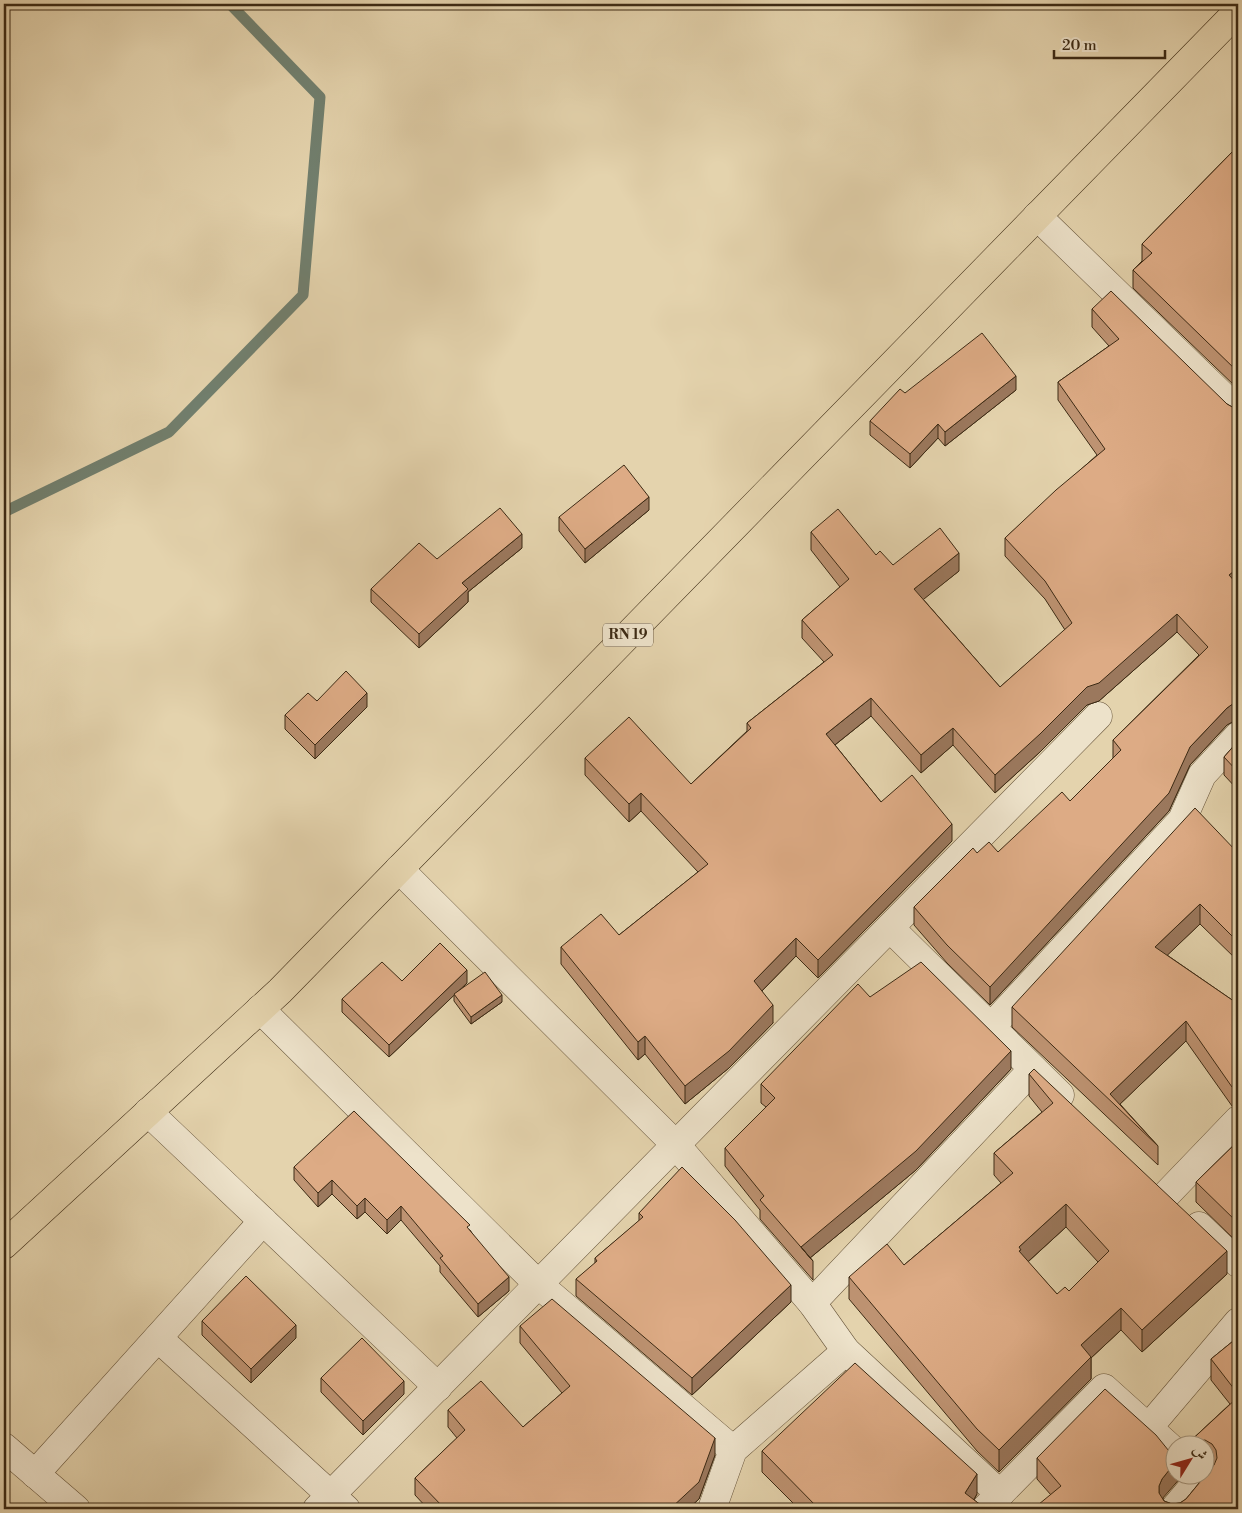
<svg xmlns="http://www.w3.org/2000/svg" width="1242" height="1513" font-family="'Libre Bodoni',Amiri,serif">
<style>
.lines{fill:none;stroke-linecap:round;stroke-linejoin:round}
.stream{stroke:#717f6e;stroke-width:11}
.minor-casing{stroke:#66543a;stroke-width:29}
.major-casing{stroke:#3c2a14;stroke-width:29}
.minor{stroke:#ede2ca;stroke-width:28}
.major{stroke:#e4d3ad;stroke-width:28}
.wall{fill:#be9372;stroke:#3c2a14;fill-rule:evenodd}
.shaded-wall{fill:#9b785d;stroke:#3c2a14}
.building{fill:#ddab85;stroke:#3c2a14;fill-rule:evenodd}
.labels{text-anchor:middle;dominant-baseline:central;stroke-width:5;stroke-linejoin:round;paint-order:stroke}
.shield{fill:#ede2ca;stroke:#71614b;stroke-width:1}
.shield-label{font-size:14px;font-weight:bold;fill:#3c2a14}
</style>
<rect width="100%" height="100%" fill="#e4d3ad"/>
<filter id="stains"><feTurbulence type="fractalNoise" baseFrequency=".004" numOctaves="4"/><feColorMatrix values="0 0 0 0 .2 0 0 0 0 .09 0 0 0 0 .02 0 0 0 .5 -.17"/></filter>
<radialGradient id="worn" r=".72"><stop offset=".6" stop-color="#630" stop-opacity="0"/><stop offset="1" stop-color="#630" stop-opacity=".3"/></radialGradient>
<g class="lines">
<polyline class="stream" points="4,512 169,432 303,295 320,97 230,4"/>
<defs>
<g id="minor">
<polyline points="1037,216 1238,411"/>
<polyline points="399,869 676,1145 812,1303 846,1351 1000,1494"/>
<polyline points="890,928 1060,1095"/>
<polyline points="260,1009 538,1284 733,1450"/>
<polyline points="991,1027 1182,820 1202,775 1238,736"/>
<polyline points="148,1112 438,1387"/>
<polyline points="1166,1195 1238,1120"/>
<polyline points="1199,1226 1238,1263"/>
<polyline points="812,1303 1033,1069"/>
<polyline points="158,1338 346,1509"/>
<polyline points="1148,1428 1238,1322"/>
<polyline points="4,1447 76,1509"/>
<polyline points="35,1474 263,1221"/>
<polyline points="317,1509 1098,716"/>
<polyline points="712,1509 733,1450 846,1351"/>
<polyline points="985,1509 1104,1388 1174,1451"/>
<polyline points="1174,1509 1202,1476"/>
</g>
<polyline id="major" points="4,1245 280,991 1238,11"/>
</defs>
<use href="#minor" class="minor-casing"/>
<use href="#major" class="major-casing"/>
<use href="#minor" class="minor"/>
<use href="#major" class="major"/>
</g>
<g class="wall">
<polygon points="1238,142 1238,389 1133,288 1133,270 1142,261 1142,244 1235,149 1235,145"/>
<polygon points="1092,309 1227,404 1234,408 1238,408 1238,721 1234,721 1227,725 1190,765 1169,811 990,1005 947,963 914,925 914,907 977,853 998,852 1070,801 1113,758 1113,740 1199,655 1177,632 1099,701 1087,705 1040,752 995,793 953,745 921,773 871,716 835,745 881,802 952,841 818,978 796,956 762,991 773,1023 729,1068 685,1104 645,1054 638,1060 561,964 561,947 619,935 698,872 641,811 629,822 585,775 585,758 691,784 747,731 747,723 824,662 802,638 802,620 840,587 811,550 811,532 876,555 893,565 959,571 923,599 1000,687 1065,630 1045,599 1005,556 1005,538 1097,455 1058,400 1058,382 1109,346 1092,327"/>
<polygon points="1016,390 945,446 938,438 910,468 870,435 870,421 905,393"/>
<polygon points="649,510 585,563 559,531 559,517"/>
<polygon points="522,548 468,592 468,602 419,648 371,602 371,589 437,559"/>
<polygon points="317,701 367,707 315,759 285,729 285,715"/>
<polygon points="1238,741 1238,790 1224,775 1224,757"/>
<polygon points="1238,853 1238,961 1200,924 1167,955 1238,1004 1238,1105 1232,1106 1186,1041 1120,1104 1158,1146 1158,1165 1012,1027 1012,1007"/>
<polygon points="467,983 456,993 502,1002 471,1024 454,1001 454,995 389,1057 342,1012 342,999"/>
<polygon points="870,997 1011,1069 916,1170 810,1258 813,1261 813,1280 760,1219 760,1210 725,1166 725,1148 766,1107 761,1103 761,1084"/>
<path d="M1029,1074L1227,1274L1142,1352L1121,1330L1091,1358V1379L999,1472L977,1451L849,1299V1277L904,1265L1001,1183L994,1175V1153L1042,1112L1029,1096ZM1066,1227L1098,1262L1069,1291L1057,1294L1028,1262Z"/>
<polygon points="1238,1141 1238,1243 1196,1202 1196,1182"/>
<polygon points="294,1167 470,1230 509,1291 478,1317 440,1272 440,1266 401,1220 387,1234 365,1212 357,1219 332,1194 318,1207 294,1180"/>
<polygon points="639,1213 791,1302 692,1395 576,1296 576,1279 595,1264 595,1258 639,1221"/>
<polygon points="202,1321 296,1338 251,1383 202,1335"/>
<polygon points="520,1326 715,1455 699,1499 688,1509 428,1509 415,1495 415,1478 457,1438 448,1427 448,1410 523,1427 562,1393 520,1343"/>
<polygon points="1238,1337 1238,1509 1051,1495 1037,1479 1037,1458 1163,1498 1164,1501 1172,1504 1180,1503 1186,1499 1213,1466 1212,1464 1204,1461 1204,1446 1185,1446 1230,1404 1211,1380 1211,1359"/>
<polygon points="321,1378 404,1394 363,1435 321,1392"/>
<polygon points="762,1451 977,1494 974,1500 986,1509 799,1509 762,1472"/>
</g>
<g class="shaded-wall">
<polygon points="1016,376 1016,390 945,446 945,432"/>
<polygon points="938,424 938,438 910,468 910,454"/>
<polygon points="649,497 649,510 585,563 585,549"/>
<polygon points="522,534 522,548 468,592 468,602 419,648 419,634 462,583"/>
<polygon points="959,553 959,571 914,607 914,589"/>
<polygon points="1238,568 1238,586 1229,575"/>
<polygon points="1177,614 1177,632 1099,701 1087,705 1040,752 995,793 995,775 1087,687"/>
<polygon points="367,693 367,707 315,759 315,745"/>
<polygon points="871,698 871,716 826,752 826,734"/>
<polygon points="1234,703 1234,721 1227,725 1190,765 1169,811 990,1005 990,987 1190,747 1227,708"/>
<polygon points="953,728 953,745 921,773 921,755"/>
<polygon points="641,793 641,811 629,822 629,804"/>
<polygon points="952,824 952,841 818,978 818,960"/>
<polygon points="1200,904 1200,924 1155,967 1155,947"/>
<polygon points="796,938 796,956 754,999 754,981"/>
<polygon points="467,970 467,983 389,1057 389,1045"/>
<polygon points="502,995 502,1002 471,1024 471,1017"/>
<polygon points="773,1005 773,1023 729,1068 685,1104 685,1086"/>
<polygon points="1186,1021 1186,1041 1117,1107 1110,1094"/>
<polygon points="645,1036 645,1054 638,1060 638,1042"/>
<polygon points="1011,1051 1011,1069 916,1170 810,1258 801,1247"/>
<polygon points="332,1180 332,1194 318,1207 318,1193"/>
<polygon points="365,1198 365,1212 357,1219 357,1206"/>
<polygon points="1066,1204 1066,1227 1021,1268 1019,1247"/>
<polygon points="401,1206 401,1220 387,1234 387,1220"/>
<polygon points="1227,1251 1227,1274 1142,1352 1142,1330"/>
<polygon points="509,1277 509,1291 478,1317 478,1304"/>
<polygon points="791,1285 791,1302 692,1395 692,1378"/>
<polygon points="1121,1308 1121,1330 1091,1358 1091,1379 999,1472 999,1450 1081,1345"/>
<polygon points="296,1325 296,1338 251,1383 251,1369"/>
<polygon points="404,1381 404,1394 363,1435 363,1421"/>
<polygon points="715,1438 715,1455 699,1499 688,1509 670,1509"/>
<polygon points="1197,1441 1197,1446 1190,1446"/>
<polygon points="1174,1464 1174,1476 1182,1476 1162,1499 1159,1507 1159,1486 1162,1479"/>
<polygon points="977,1474 977,1494 968,1509 965,1493"/>
<polygon points="932,1503 932,1509 925,1509"/>
</g>
<g class="building">
<polygon points="1238,142 1238,372 1133,270 1152,253 1142,244 1237,147 1235,145"/>
<polygon points="1111,291 1227,404 1234,408 1238,408 1238,568 1229,575 1238,585 1238,703 1234,703 1227,708 1190,747 1169,793 990,987 947,945 914,907 973,848 977,853 989,842 998,852 1062,792 1070,801 1121,750 1113,740 1208,647 1177,614 1099,683 1087,687 1040,734 995,775 953,728 921,755 871,698 826,734 881,802 912,775 952,824 818,960 796,938 754,981 773,1005 729,1051 685,1086 645,1036 638,1042 561,947 601,914 619,935 708,864 641,793 629,804 585,758 629,717 691,784 751,728 747,723 833,655 802,620 849,579 811,532 838,509 876,555 880,551 893,565 940,528 959,553 914,589 1000,687 1072,623 1045,581 1005,538 1056,490 1105,449 1058,382 1119,339 1092,309"/>
<polygon points="982,333 1016,376 945,432 938,424 910,454 870,421 900,389 905,393"/>
<polygon points="624,465 649,497 585,549 559,517"/>
<polygon points="500,508 522,534 462,583 468,589 419,634 371,589 419,543 437,559"/>
<polygon points="346,671 367,693 315,745 285,715 308,693 317,701"/>
<polygon points="1238,741 1238,772 1224,757"/>
<polygon points="1195,808 1238,853 1238,942 1200,904 1155,947 1238,1004 1238,1086 1232,1087 1186,1021 1110,1094 1158,1146 1012,1007"/>
<polygon points="440,943 467,970 389,1045 342,999 382,962 402,981"/>
<polygon points="921,962 1011,1051 916,1151 801,1247 813,1261 760,1200 764,1196 725,1148 775,1098 761,1084 858,984 870,997"/>
<polygon points="485,972 502,995 471,1017 454,994"/>
<path d="M1034,1069L1227,1251L1142,1330L1121,1308L1081,1345L1091,1357L999,1450L977,1429L849,1277L887,1244L904,1265L1013,1173L994,1153L1053,1103L1029,1074ZM1066,1204L1109,1251L1069,1291L1065,1287L1057,1294L1019,1251L1021,1250L1019,1247Z"/>
<polygon points="354,1111 470,1225 467,1227 509,1277 478,1304 440,1258 443,1256 401,1206 387,1220 365,1198 357,1206 332,1180 318,1193 294,1167"/>
<polygon points="1238,1141 1238,1223 1196,1182"/>
<polygon points="682,1167 735,1220 791,1285 692,1378 576,1279 597,1261 595,1258 643,1217 639,1213"/>
<polygon points="246,1276 296,1325 251,1369 202,1321"/>
<polygon points="552,1299 715,1438 699,1482 670,1509 445,1509 415,1478 465,1430 448,1410 481,1381 523,1427 570,1386 520,1326"/>
<polygon points="1238,1337 1238,1394 1211,1359"/>
<polygon points="362,1338 404,1381 363,1421 321,1378"/>
<polygon points="855,1363 977,1474 965,1493 986,1509 938,1509 932,1503 925,1509 819,1509 762,1451"/>
<polygon points="1105,1389 1156,1435 1173,1456 1174,1455 1174,1464 1162,1479 1159,1486 1159,1493 1164,1501 1172,1504 1180,1503 1186,1499 1214,1465 1217,1458 1216,1450 1212,1444 1205,1440 1197,1441 1190,1446 1185,1446 1238,1397 1238,1509 1033,1509 1061,1486 1037,1458"/>
</g>
<g class="labels">
<rect class="shield" x="603" y="623.5" width="50" height="23" rx="4"/>
<g class="shield-label">
<text x="628" y="635">RN 19</text>
</g>
</g>
<rect width="1242" height="1513" fill="none" stroke="#e4d3ad" stroke-width="20"/>
<rect x="5" y="5" width="1232" height="1503" fill="none" stroke="#3c2a14" stroke-width="2.5"/>
<rect x="10" y="10" width="1222" height="1493" fill="none" stroke="#3c2a14"/>
<g transform="translate(1190 1460) rotate(53)"><circle r="24" fill="#ede2ca" stroke="#a69881"/>
<path d="M0-4L9 19L0 12L-9 19Z" fill="#8f2418"/>
<text y="-8" font-size="14" font-weight="bold" text-anchor="middle" fill="#3c2a14">ش</text>
</g>
<path d="M1054 50v8h111v-8" fill="none" stroke="#3c2a14" stroke-width="2.5"/>
<text x="1062" y="50" font-size="15" fill="#3c2a14" stroke="#ede2ca" stroke-width="4" paint-order="stroke">20 m</text>
<rect width="100%" height="100%" filter="url(#stains)"/>
<rect width="100%" height="100%" fill="url(#worn)"/>
</svg>
